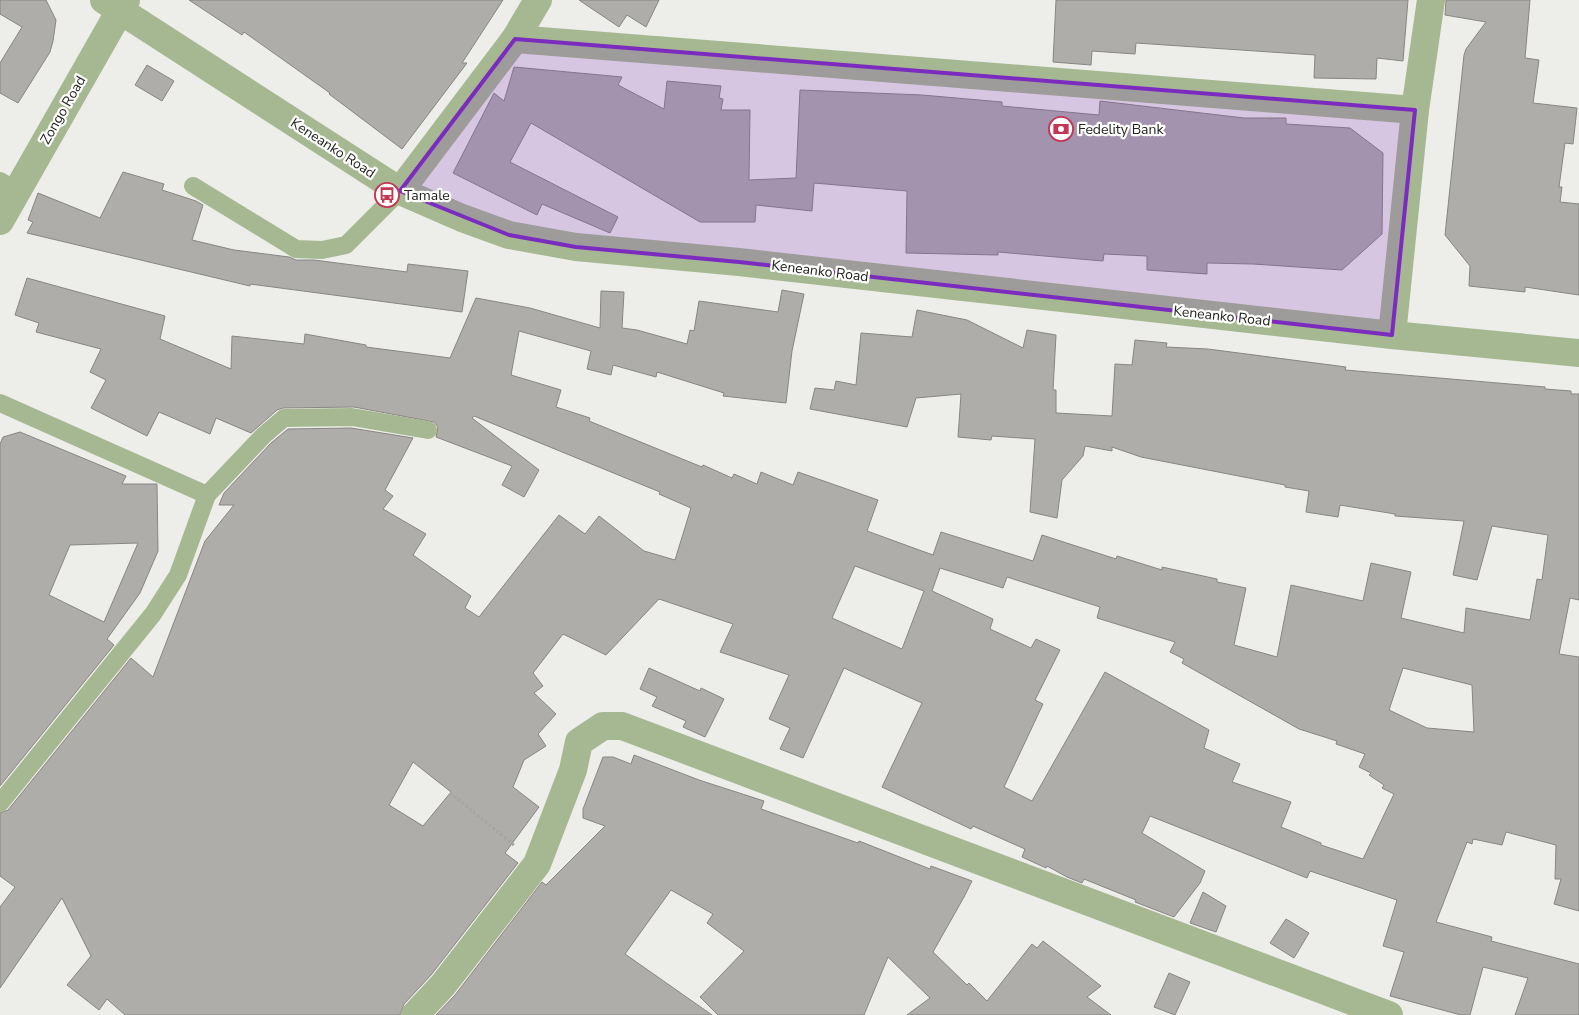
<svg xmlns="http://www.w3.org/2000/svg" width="1579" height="1015" font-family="'Nunito Sans',sans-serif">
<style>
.building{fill:#aeadaa;stroke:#878683;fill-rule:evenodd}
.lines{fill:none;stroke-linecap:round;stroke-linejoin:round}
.path{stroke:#a5a5a2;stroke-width:3;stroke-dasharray:2.5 2.5;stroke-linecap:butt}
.service{stroke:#a6b891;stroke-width:18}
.minor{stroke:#a6b891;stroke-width:28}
.tertiary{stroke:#a6b891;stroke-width:28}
.marked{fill:#7b2cbf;fill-opacity:0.2;stroke:#7b2cbf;stroke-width:4;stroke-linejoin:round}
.labels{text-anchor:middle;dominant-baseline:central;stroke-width:4.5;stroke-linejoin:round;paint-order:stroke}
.street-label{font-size:14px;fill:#222221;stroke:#fffffe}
.poi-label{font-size:14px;fill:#222221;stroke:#fffffe;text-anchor:start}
</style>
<rect width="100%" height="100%" fill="#ededea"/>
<g class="building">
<polygon points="0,0 46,0 56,20 53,41 50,52 18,103 0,93 0,63 22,27 0,14"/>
<polygon points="189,0 503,0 462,63 467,63 402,149 329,94 330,93 244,32 242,35"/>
<polygon points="579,0 659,0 646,27 627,15 619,27"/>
<polygon points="1056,0 1408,0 1403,61 1377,58 1376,79 1314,78 1315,55 1136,43 1135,54 1092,51 1091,65 1053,62"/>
<polygon points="1446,0 1530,0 1525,58 1539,60 1533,103 1577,108 1573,144 1565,143 1559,187 1562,187 1560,202 1579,204 1579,295 1525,287 1525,292 1469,286 1470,266 1445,235 1464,55 1466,49 1486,22 1445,15"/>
<polygon points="147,65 174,81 162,101 135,85"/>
<polygon points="514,67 622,77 618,85 664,109 667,81 721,86 719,98 723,99 721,110 750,110 749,180 796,178 800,90 922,95 1002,102 1002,106 1099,115 1100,101 1244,118 1286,118 1286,124 1350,128 1383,153 1382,234 1342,270 1253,264 1207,263 1207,274 1147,270 1147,256 1104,254 1103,261 998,252 998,255 906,253 907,191 814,183 812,211 756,205 755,222 700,222 531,123 510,162 618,217 610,233 542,204 537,215 453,173 494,93 504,101"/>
<polygon points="123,172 164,184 162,190 196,201 203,205 192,240 234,250 289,257 296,260 314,260 407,272 408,264 468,271 462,312 250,284 250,286 27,233 33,222 28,220 38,193 100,218"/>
<path d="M27,278L165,316L160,339L231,369L232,336L304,344L305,334L366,345V347L450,358L476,298L530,308L600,328L601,291L624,292L622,328L637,330L687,344L690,330L694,331L699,301L778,312L782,290L804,294L792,351L786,403L723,396L724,393L657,372L656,377L613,365L611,375L587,369L591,351L519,331L511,375L561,390L556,407L590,418L589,421L702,467L703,465L732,478L734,474L757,484L761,472L793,485L798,472L878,500L867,531L933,555L941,532L1033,561L1042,535L1116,559L1117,556L1162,570V567L1217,579V582L1246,588L1234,645L1277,657L1291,585L1363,601L1371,563L1411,572L1401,618L1464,633L1466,608L1530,620L1537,579L1542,580L1548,535L1492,526L1477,580L1453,575L1464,521L1395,516V514L1340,505L1338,517L1306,512L1309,491L1285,487V485L1141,457L1112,447V451L1085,446L1083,456L1062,480L1057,518L1030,512L1035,439L992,436L991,440L958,437L961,394L916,398L907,427L810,409L815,388L834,390L836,381L856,385L861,333L912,337L917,310L967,320L1023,348L1027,330L1056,335L1053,390H1056V413L1112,416L1115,364L1132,365L1135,340L1167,343L1166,347L1208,349L1346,367L1345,370L1545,387V389L1571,391V394H1579V600L1570,598L1559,654L1579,657V911L1554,904L1561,879H1555L1556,845L1506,832L1502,845L1473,839L1472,844L1467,842L1436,922L1492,937L1491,941L1579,964V1015H1515L1528,978L1483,967L1470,1015H1461L1390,996L1404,952L1383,946L1397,900L1310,871L1307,878L1150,816L1142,833L1205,871L1200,883L1174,917L1135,902L1136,900L1084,879L1082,883L1067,877L1047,866L1046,868L1022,857L1025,849L973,826L971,829L882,787L922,703L844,668L803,758L780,749L790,728L769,719L789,675L720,652L733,624L659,599L606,655L563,634L533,673L543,686L534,693L556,714L538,734L546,746L524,760L513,787L539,807L505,853L518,863L431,975L404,1004L400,1015H125L107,999L99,1010L67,985L91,956L62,898L0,988V907L15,887L0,876V813L8,810L131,658L153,677L205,541L234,505H219L224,493L271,443L288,429L351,428L413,438L385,490L393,496L383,509L426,534L413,555L471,596L465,608L479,617L559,515L585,534L599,516L644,551L675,560L691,508L659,494L660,492L474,416L472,418L539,470L524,497L502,485L512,466L436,437L438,427L434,422L354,407L283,408L277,410L251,433L216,418L210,434L159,412L147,436L91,408L106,380L90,372L101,349L36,332L39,323L15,315ZM855,566L924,591L902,649L832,618ZM940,568L1003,588L1007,577L1100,607L1097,618L1175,642L1170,652L1184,659L1182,663L1299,729L1337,741L1336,744L1365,754L1359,767L1371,773L1369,775L1384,785L1382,788L1394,794L1363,859L1321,845V843L1281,827L1291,802L1232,782L1240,764L1204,748L1209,730L1105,672L1032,801L1004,787L1043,704L1035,700L1060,650L1036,639L1031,648L990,629L993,619L932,591ZM1403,668L1472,685L1474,732L1427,728L1389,710ZM413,762L451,792L423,826L389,805Z"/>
<path d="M20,432L126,476L122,484H157L158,551L140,593L107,639L114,645L0,786V444L3,437ZM138,543L104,622L49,595L70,545Z"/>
<polygon points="649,668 700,691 701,688 724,699 705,737 683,727 686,721 652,706 657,697 640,689"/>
<polygon points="634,755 699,780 764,801 761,809 858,843 859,841 930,869 931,866 972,881 964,897 933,952 967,985 969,983 987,1001 1032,944 1037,948 1043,941 1101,986 1087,997 1111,1015 907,1015 930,998 888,957 864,1015 718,1015 700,997 744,951 707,923 713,914 671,890 625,954 712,1015 436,1015 455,995 542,882 546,885 605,826 583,818 583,809 603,757 613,757 631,764"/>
<polygon points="1203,892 1226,906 1216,932 1190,923"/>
<polygon points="1286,919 1309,933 1294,958 1270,943"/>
<polygon points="1169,973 1190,982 1175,1015 1154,1007"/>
</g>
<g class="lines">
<polyline class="path" points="450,793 515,846"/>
<g class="service">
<polyline points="0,181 17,191"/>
<polyline points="193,186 296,249 322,250 346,245 400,191"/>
<polyline points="0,403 207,495"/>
<polyline points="0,803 153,614 178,575 207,495 264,435 284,418 352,417 428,430"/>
</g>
<g class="minor">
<polyline points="515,39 1415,110"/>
<polyline points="400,191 515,39 538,0"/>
<polyline points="1392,335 1415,110 1431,0"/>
<polyline points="415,1015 443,985 537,864 573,770 579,742 603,726 622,726 1389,1015"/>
</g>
<g class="tertiary">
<polyline points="104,0 400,191 462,218 509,235 576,247 739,262 1392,335 1579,353"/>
<polyline points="0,221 126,0"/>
</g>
</g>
<path class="marked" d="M515,39L1415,110L1392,335L739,262L576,247L509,235L400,191Z"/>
<defs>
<symbol id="bank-ring" viewBox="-11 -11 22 22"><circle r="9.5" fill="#fffffe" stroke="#c53554" stroke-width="1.5"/><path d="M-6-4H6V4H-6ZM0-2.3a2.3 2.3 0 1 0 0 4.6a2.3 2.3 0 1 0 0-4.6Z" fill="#c53554"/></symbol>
<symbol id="bus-ring" viewBox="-11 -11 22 22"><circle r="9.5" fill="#fffffe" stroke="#c53554" stroke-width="1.5"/><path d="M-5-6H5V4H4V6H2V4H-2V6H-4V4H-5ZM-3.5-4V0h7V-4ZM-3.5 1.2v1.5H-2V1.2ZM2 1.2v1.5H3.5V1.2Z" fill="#c53554"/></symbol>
</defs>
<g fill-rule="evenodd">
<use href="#bank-ring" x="1047" y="115" width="28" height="28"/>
<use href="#bus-ring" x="373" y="181" width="28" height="28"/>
</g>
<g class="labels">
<g class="street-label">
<text transform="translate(63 110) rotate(-60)">Zongo Road</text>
<text transform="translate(333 148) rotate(33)">Keneanko Road</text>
<text transform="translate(820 271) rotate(7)">Keneanko Road</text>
<text transform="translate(1222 316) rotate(6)">Keneanko Road</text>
</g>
<g class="poi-label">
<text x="1078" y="129">Fedelity Bank</text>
<text x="404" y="195">Tamale</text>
</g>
</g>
</svg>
